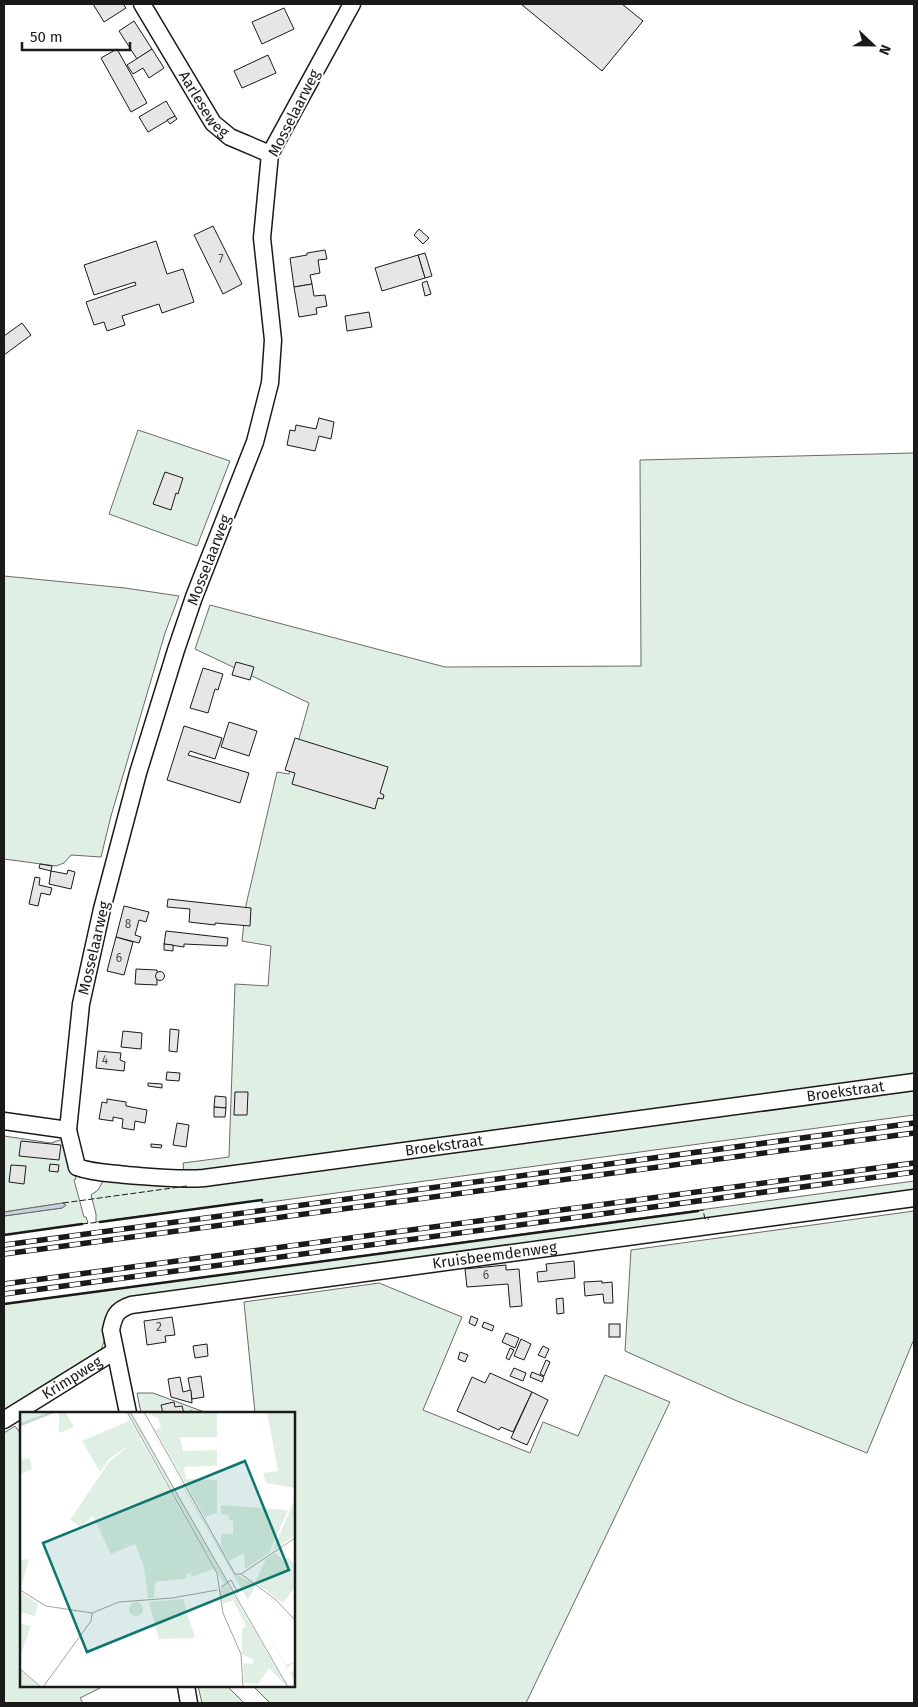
<svg xmlns="http://www.w3.org/2000/svg" width="918" height="1707" font-family="'Fira Sans',sans-serif">
<style>
.green{fill:#e0efe3;stroke:#6a6a6a}
.water{fill:#c6d2dc;stroke:#6a6a6a}
.building{fill:#e6e6e6;stroke:#1a1a1a}
.lines{fill:none;stroke-linecap:round;stroke-linejoin:round}
.minor-casing{stroke:#1a1a1a;stroke-width:19}
.minor{stroke:#fff;stroke-width:16}
.rail-casing{stroke:#1a1a1a;stroke-width:5.5}
.rail{stroke:#fff;stroke-width:4;stroke-dasharray:11;stroke-linecap:butt}
.fence{stroke:#1a1a1a;stroke-width:1;stroke-dasharray:6 2.5;stroke-linecap:butt}
.wall{stroke:#1a1a1a;stroke-width:2.5}
.labels{text-anchor:middle;dominant-baseline:central;stroke-width:4;stroke-linejoin:round;paint-order:stroke}
.number-label{font-size:12px;fill:#4d4d4d}
.street-label{font-size:15px;fill:#1a1a1a;stroke:#fff}
.inset-river{fill:none;stroke:#c6d2dc;stroke-width:2.5}
.inset-road{fill:none;stroke:#a3a3a3;stroke-width:1}
.view{fill:#0f766e;fill-opacity:0.15;stroke:#0f766e;stroke-width:2.5}
.inset-edge{fill:none;stroke:#1a1a1a;stroke-width:2.5}
</style>
<rect width="100%" height="100%" fill="#fff"/>
<g class="green">
<polygon points="138,430 230,461 197,546 109,514"/>
<polygon points="914,453 914,1079 204,1174 184,1172 183,1163 229,1157 235,984 268,986 271,946 242,941 246,905 277,772 289,774 309,703 195,649 210,605 445,667 641,666 640,460"/>
<polygon points="4,576 125,588 179,596 165,633 111,816 101,857 71,855 64,863 56,866 4,859"/>
<polygon points="914,1085 914,1115 262,1203 262,1200 96,1222 96,1214 91,1195 98,1190 103,1181 121,1183 132,1182"/>
<polygon points="4,1136 51,1143 63,1139 67,1146 76,1179 74,1180 84,1217 86,1217 88,1223 4,1235 4,1216 62,1208 66,1205 63,1203 4,1212"/>
<polygon points="914,1181 914,1194 128,1302 106,1336 101,1350 96,1355 4,1414 4,1304"/>
<polygon points="914,1211 914,1339 867,1453 737,1401 625,1351 631,1250"/>
<polygon points="379,1283 462,1317 423,1410 530,1453 543,1422 578,1436 605,1375 670,1402 526,1703 270,1703 253,1686 294,1686 294,1413 255,1413 244,1302"/>
<polygon points="137,1393 153,1393 207,1413 141,1413"/>
<polygon points="15,1426 21,1434 21,1686 104,1686 80,1698 83,1703 4,1703 4,1433"/>
<polygon points="198,1686 227,1686 244,1703 202,1703"/>
</g>
<polygon class="water" points="63,1203 66,1205 62,1208 4,1216 4,1212"/>
<g class="building">
<polygon points="93,4 123,4 126,8 104,22"/>
<polygon points="521,4 622,4 643,21 602,71"/>
<polygon points="284,8 294,29 262,44 252,22"/>
<polygon points="134,21 152,49 137,59 119,31"/>
<polygon points="117,49 147,103 131,112 101,58"/>
<polygon points="152,49 164,68 149,78 143,68 133,74 127,65"/>
<polygon points="268,55 276,73 242,88 234,71"/>
<polygon points="166,101 175,116 148,132 139,117"/>
<polygon points="175,116 177,119 170,124 167,120"/>
<polygon points="213,226 242,284 223,294 194,235"/>
<polygon points="419,229 429,238 423,244 414,235"/>
<polygon points="156,241 167,274 183,269 194,302 162,313 159,304 122,316 125,325 107,331 104,322 94,325 86,302 136,285 135,282 94,295 84,265"/>
<polygon points="325,250 327,259 318,260 320,273 310,275 312,284 294,287 290,258 307,255 307,253"/>
<polygon points="425,253 432,276 425,278 418,255"/>
<polygon points="418,255 425,278 382,291 375,268"/>
<polygon points="427,281 431,294 425,296 422,283"/>
<polygon points="312,284 314,296 325,295 327,306 316,308 317,314 299,317 294,287"/>
<polygon points="369,312 372,327 347,331 345,316"/>
<polygon points="22,323 31,335 4,355 4,336"/>
<polygon points="319,418 334,422 331,439 319,436 315,451 287,445 290,430 295,431 296,425 316,429"/>
<polygon points="165,472 183,478 178,494 176,493 171,510 153,504"/>
<polygon points="236,662 254,667 250,680 232,675"/>
<polygon points="203,668 223,674 218,690 215,689 208,713 190,708"/>
<polygon points="229,722 257,731 249,756 221,747"/>
<polygon points="184,726 222,738 215,759 190,751 188,755 249,773 240,803 167,780"/>
<polygon points="295,738 388,767 380,793 384,795 383,799 378,798 375,809 292,784 295,773 285,770"/>
<polygon points="40,864 52,866 51,871 39,868"/>
<polygon points="68,870 75,872 71,889 49,884 51,871 67,874"/>
<polygon points="35,877 40,878 39,885 52,888 50,895 41,893 38,906 29,904"/>
<polygon points="168,899 251,908 250,926 215,923 215,925 189,922 190,909 167,907"/>
<polygon points="124,906 149,912 146,922 139,920 135,935 141,937 139,943 116,937"/>
<polygon points="166,931 228,938 227,946 184,944 184,947 164,944"/>
<polygon points="116,937 133,942 124,975 107,971"/>
<polygon points="164,944 173,945 173,951 164,950"/>
<polygon points="136,969 157,970 157,985 135,984"/>
<circle cx="160" cy="976" r="4.5"/>
<polygon points="170,1029 179,1030 177,1052 169,1051"/>
<polygon points="123,1031 142,1033 141,1049 121,1047"/>
<polygon points="98,1051 121,1053 120,1060 125,1062 124,1071 96,1068"/>
<polygon points="167,1072 180,1073 179,1081 166,1080"/>
<polygon points="148,1083 162,1084 162,1088 148,1086"/>
<polygon points="235,1092 248,1092 247,1115 234,1115"/>
<polygon points="215,1096 226,1097 226,1108 214,1107"/>
<polygon points="107,1099 126,1102 126,1106 147,1110 145,1123 135,1121 134,1130 122,1128 123,1119 113,1117 113,1121 99,1119 102,1102 107,1103"/>
<polygon points="214,1107 226,1108 225,1117 214,1117"/>
<polygon points="177,1123 189,1125 186,1147 173,1145"/>
<polygon points="21,1141 61,1145 59,1160 19,1156"/>
<polygon points="151,1144 162,1145 161,1148 151,1147"/>
<polygon points="50,1164 59,1165 58,1172 49,1171"/>
<polygon points="11,1165 26,1166 24,1184 9,1182"/>
<polygon points="574,1261 575,1278 538,1282 537,1272 547,1271 546,1264"/>
<polygon points="506,1265 506,1270 519,1269 522,1306 510,1307 508,1284 467,1287 465,1269"/>
<polygon points="602,1281 602,1283 612,1282 613,1303 604,1303 603,1294 585,1296 584,1282"/>
<polygon points="563,1298 564,1313 557,1314 556,1299"/>
<polygon points="471,1316 478,1319 475,1326 469,1323"/>
<polygon points="172,1317 175,1335 165,1336 166,1342 147,1345 144,1321"/>
<polygon points="484,1322 494,1326 492,1331 482,1327"/>
<rect x="609" y="1324" width="11" height="13"/>
<polygon points="506,1333 519,1338 515,1348 502,1342"/>
<polygon points="521,1339 531,1344 524,1360 514,1356"/>
<polygon points="207,1344 208,1356 195,1358 193,1346"/>
<polygon points="543,1346 549,1349 545,1358 538,1355"/>
<polygon points="510,1348 514,1350 509,1360 506,1358"/>
<polygon points="460,1352 468,1355 465,1362 458,1359"/>
<polygon points="546,1360 550,1362 544,1376 540,1374"/>
<polygon points="514,1368 526,1373 523,1381 510,1376"/>
<polygon points="532,1372 544,1377 542,1382 530,1377"/>
<polygon points="490,1373 532,1392 513,1432 501,1427 499,1430 457,1411 472,1377 485,1383"/>
<polygon points="201,1376 204,1397 192,1399 188,1378"/>
<polygon points="180,1377 183,1392 191,1390 192,1403 171,1397 168,1379"/>
<polygon points="532,1392 548,1400 527,1445 511,1438"/>
<polygon points="174,1402 175,1407 182,1406 184,1413 192,1411 193,1413 163,1413 161,1405"/>
</g>
<g class="lines">
<defs>
<g id="minor">
<path id="s1" d="M142,4L213,123L230,137L270,154"/>
<path id="s2" d="M352,4L270,154L262,238L273,340L270,383L255,442L194,597L176,650L138,773L102,909L81,1004L68,1130L77,1167C93,1173 110,1173 127,1175C153,1177 178,1180 204,1178L914,1082"/>
<polyline points="4,1121 68,1130"/>
<path id="s3" d="M128,1413L111,1330C114,1316 116,1310 131,1305L914,1198"/>
<path id="s4" d="M4,1420L115,1351"/>
<polyline points="186,1686 189,1703"/>
</g>
</defs>
<use href="#minor" class="minor-casing"/>
<use href="#minor" class="minor"/>
<defs>
<g id="rail">
<polyline points="4,1245 914,1123"/>
<polyline points="4,1254 914,1133"/>
<polyline points="4,1284 914,1163"/>
<polyline points="4,1294 914,1172"/>
</g>
</defs>
<use href="#rail" class="rail-casing"/>
<use href="#rail" class="rail"/>
<g class="fence">
<polyline points="63,1203 187,1186"/>
<polyline points="698,1211 703,1210 705,1219 709,1219"/>
<polyline points="82,1224 100,1222"/>
</g>
<g class="wall">
<polyline points="100,1222 262,1200"/>
<polyline points="4,1235 82,1224"/>
<polyline points="4,1304 698,1211"/>
</g>
</g>
<g class="labels">
<g class="number-label">
<text x="221" y="259">7</text>
<text x="128" y="924">8</text>
<text x="119" y="958">6</text>
<text x="105" y="1060">4</text>
<text x="486" y="1275">6</text>
<text x="159" y="1327">2</text>
</g>
<g class="street-label">
<text stroke="none"><textPath href="#s1" startOffset="118">Aarleseweg</textPath></text>
<text transform="translate(294 113) rotate(-63)">Mosselaarweg</text>
<text transform="translate(209 560) rotate(-69)">Mosselaarweg</text>
<text transform="translate(94 948) rotate(-77)">Mosselaarweg</text>
<text stroke="none"><textPath href="#s2" startOffset="1991">Broekstraat</textPath></text>
<text stroke="none"><textPath href="#s2" startOffset="1586">Broekstraat</textPath></text>
<text stroke="none"><textPath href="#s3" startOffset="486">Kruisbeemdenweg</textPath></text>
<text stroke="none"><textPath href="#s4" startOffset="80">Krimpweg</textPath></text>
</g>
</g>
<g transform="translate(20 1412)">
<rect width="275" height="275" fill="#fff"/>
<path d="M0,0H33L0,13ZM39,0H45L54,15L39,21ZM104,0L121,26L90,46L80,60L62,29L109,9ZM107,0H112L207,170L204,172ZM120,0L215,162L236,173L228,188L266,253L275,250L267,256L270,260L275,258V270ZM125,0H197V25H160L163,39L197,38V54L164,55L166,67L197,68V101L185,105L135,18L141,16L138,6ZM247,0H275V76L246,71L243,61L258,59ZM121,28L197,162L193,157L172,165L171,161L166,162L167,166L162,167L135,170L134,186H128L124,155L115,132L91,142L73,104L60,115L50,108L89,50L115,29ZM10,46L12,57L0,62V48ZM275,87V124L253,138L255,133ZM201,93L268,98L249,141L225,157L224,141L209,149L201,134V122H213V108H209V103L201,102ZM255,141L264,149L267,145L275,152V175L263,191L235,170L246,147ZM9,147L1,176L0,148ZM207,171L267,275L249,256L238,272L224,271L223,251L233,252L234,248L222,242V217L226,214L213,188L203,192L199,178ZM2,181L18,192L15,204L0,200ZM163,187L175,226L139,227L129,190ZM109 197a7 7 0 1 1 14 0a7 7 0 1 1-14 0ZM0,212L11,214L0,244ZM0,258L20,275H0Z" fill="#e0efe3"/>
<path class="inset-river" d="M0,13L33,0"/>
<path class="inset-road" d="M107,0L197,161L203,201L221,242L223,275M110,0L268,275M124,0L215,162H221M221,162L255,187L275,208M221,162L275,126M201,175L211,168L218,181M0,178L26,194L72,201L99,190L152,186L197,178M0,257L21,275M23,275L71,209L72,201"/>
<path class="view" d="M225,49L269,158L67,240L23,131Z"/>
<rect width="275" height="275" class="inset-edge"/>
</g>
<rect width="918" height="1707" fill="none" stroke="#1a1a1a" stroke-width="10"/>
<g transform="translate(873 45) rotate(112)" stroke="#ffffff" stroke-width="4" paint-order="stroke">
<path d="M0-4L9 19L0 12L-9 19Z" fill="#1a1a1a"/>
<text y="-8" font-size="14" font-weight="bold" text-anchor="middle" fill="#1a1a1a">N</text>
</g>
<path d="M22 42v8h108v-8" fill="none" stroke="#1a1a1a" stroke-width="2.5"/>
<text x="30" y="42" font-size="15" fill="#1a1a1a" stroke="#ffffff" stroke-width="4" paint-order="stroke">50 m</text>
</svg>
